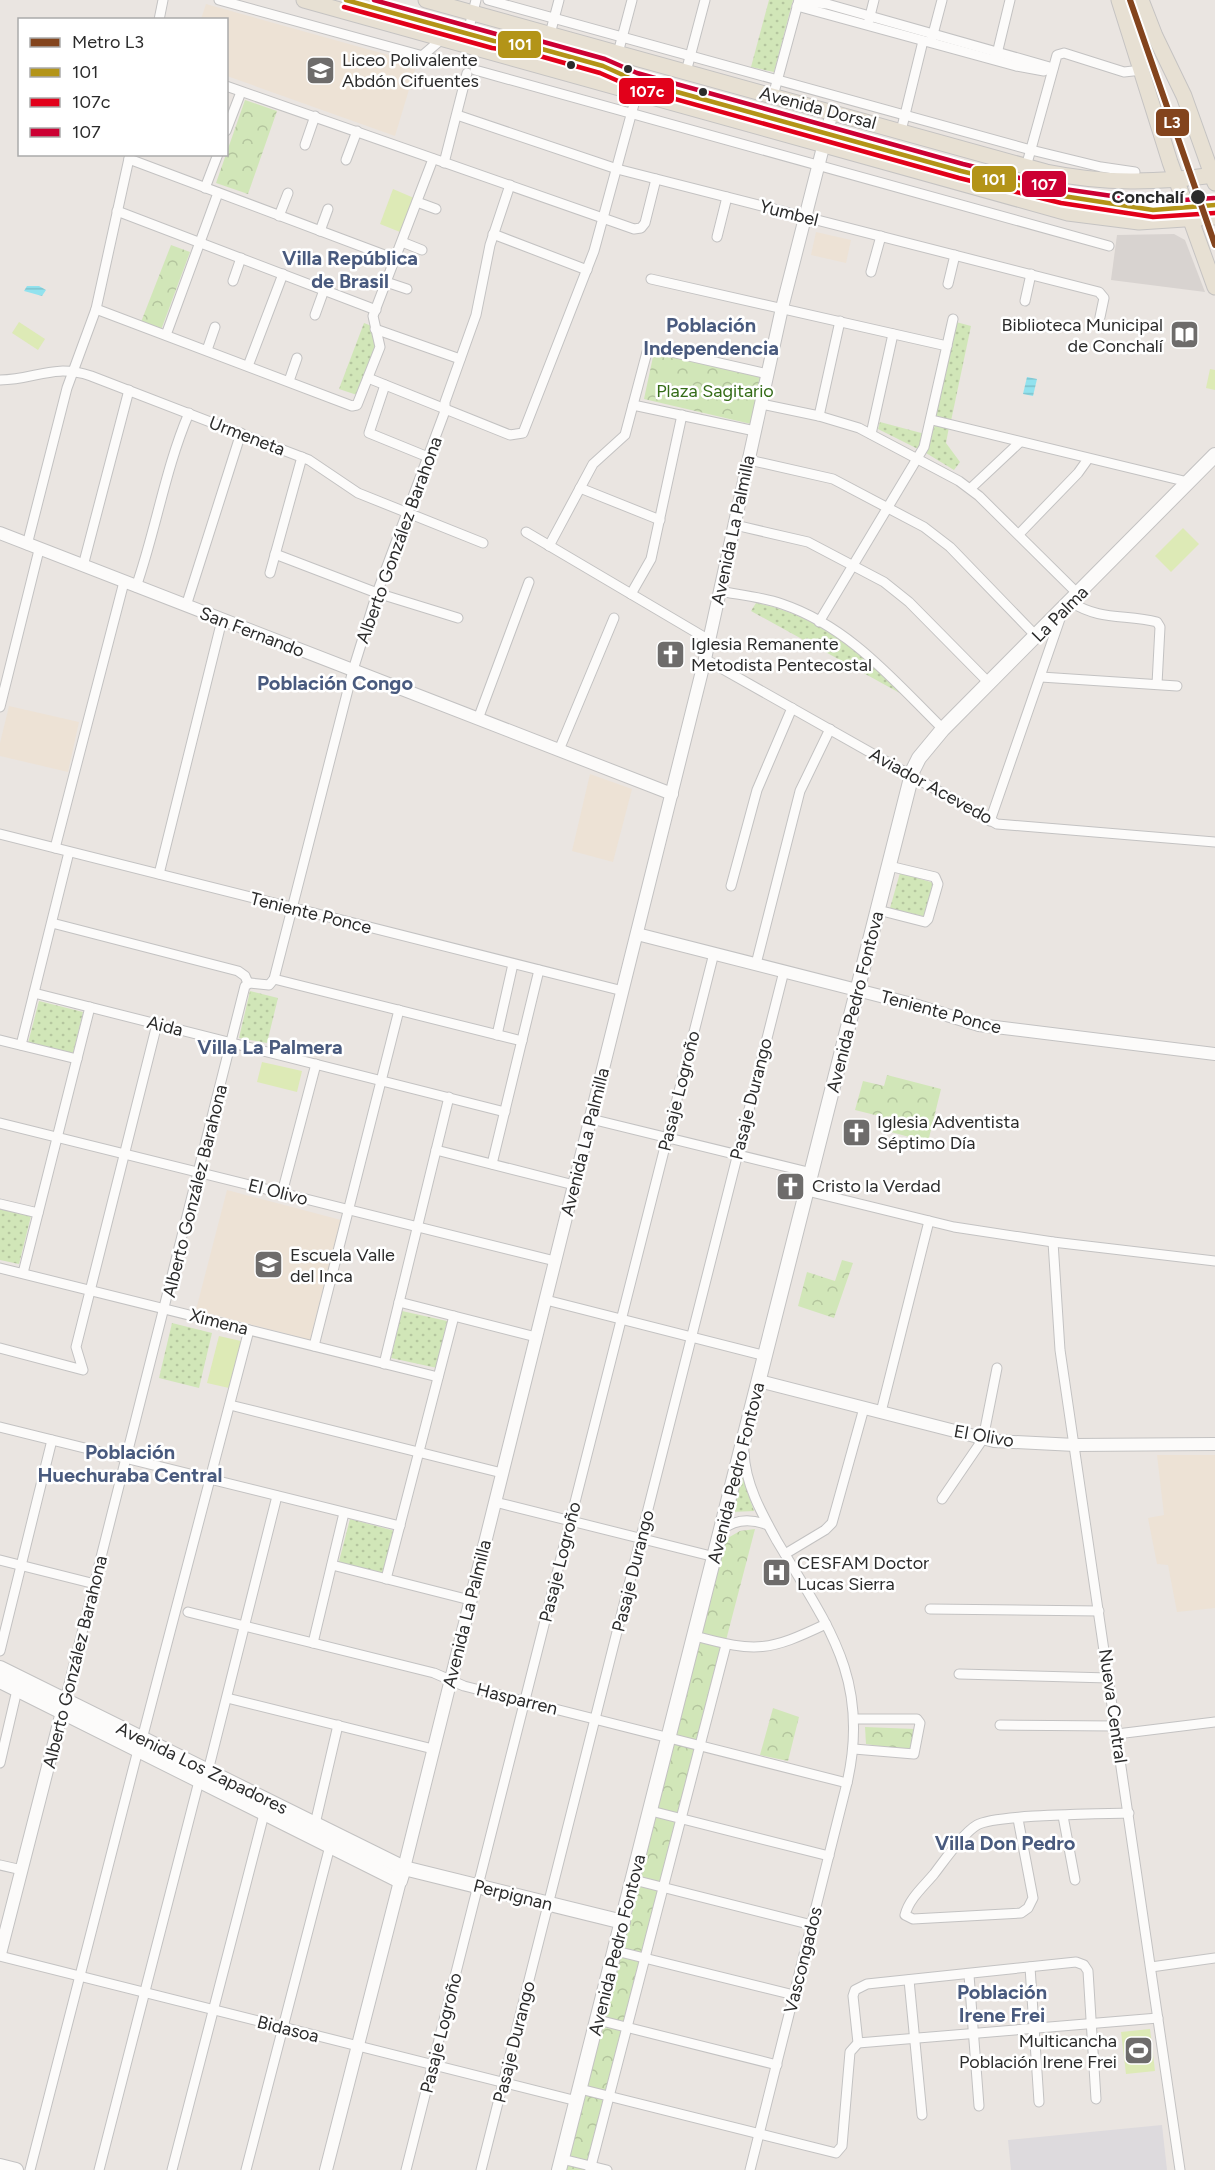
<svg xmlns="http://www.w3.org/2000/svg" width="1215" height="2170" font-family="Figtree,sans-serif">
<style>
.industrial{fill:#dddadd}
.education{fill:#ede2d5}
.grass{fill:url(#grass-dots)}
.park{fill:url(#park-crowns)}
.pitch{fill:#ddeab6}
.plaza{fill:#d8d3d0}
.water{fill:url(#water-rules)}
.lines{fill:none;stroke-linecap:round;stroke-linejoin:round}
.minor-casing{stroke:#c3c2c2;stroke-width:11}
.tertiary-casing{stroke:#c3c2c2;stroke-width:14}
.secondary-casing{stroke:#c3c2c2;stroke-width:16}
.primary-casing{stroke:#c5c3c2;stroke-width:17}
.minor{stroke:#fcfbfa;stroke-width:9}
.tertiary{stroke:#fcfbfa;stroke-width:12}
.secondary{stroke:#fcfbfa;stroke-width:14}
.primary{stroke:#e7e0d3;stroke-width:15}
.bus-1-casing{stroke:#fff;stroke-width:9}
.bus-2-casing{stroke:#fff;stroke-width:9}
.bus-3-casing{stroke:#fff;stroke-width:9}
.bus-1{stroke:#b39418;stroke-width:4.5}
.bus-2{stroke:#e2001a;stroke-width:4.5}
.bus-3{stroke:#c03;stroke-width:4.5}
.metro-1-casing{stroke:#fff;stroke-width:10}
.metro-1{stroke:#83441d;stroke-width:6}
.bus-dot{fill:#2b2b2b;stroke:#fff;stroke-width:2}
.labels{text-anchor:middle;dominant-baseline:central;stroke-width:5;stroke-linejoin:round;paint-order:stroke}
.poi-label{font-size:18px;fill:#2b2b2b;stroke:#fff;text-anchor:start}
.street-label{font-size:18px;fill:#2b2b2b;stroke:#fff}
.stop-label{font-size:18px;font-weight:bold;fill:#2b2b2b;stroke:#fff;text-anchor:end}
.park-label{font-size:18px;fill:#346c17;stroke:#fff}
.neighbourhood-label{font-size:20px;font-weight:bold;fill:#495a7e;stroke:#fff}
.line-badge{stroke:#fff;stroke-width:2}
.badge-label{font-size:16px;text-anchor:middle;font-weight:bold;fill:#fff}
</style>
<defs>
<pattern id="grass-dots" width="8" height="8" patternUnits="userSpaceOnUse" patternTransform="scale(1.5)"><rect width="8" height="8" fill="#d1e6b8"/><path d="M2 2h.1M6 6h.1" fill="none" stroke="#b4c59e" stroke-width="1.8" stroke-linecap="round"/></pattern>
<pattern id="park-crowns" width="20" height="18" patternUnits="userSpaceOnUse" patternTransform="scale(1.5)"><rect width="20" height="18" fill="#d1e6b8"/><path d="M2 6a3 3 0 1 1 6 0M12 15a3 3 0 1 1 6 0" fill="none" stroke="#b4c59e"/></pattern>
<pattern id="water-rules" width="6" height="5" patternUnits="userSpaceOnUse" patternTransform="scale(1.5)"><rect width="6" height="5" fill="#92e2ee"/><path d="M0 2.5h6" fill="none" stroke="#7ec2cc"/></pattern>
</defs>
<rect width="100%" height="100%" fill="#eae5e1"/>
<polygon class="industrial" points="1162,2125 1167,2170 1011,2170 1008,2140"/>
<g class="education">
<polygon points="206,4 417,63 395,136 227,76 226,20 201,19"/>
<polygon points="816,232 851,240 846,263 811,255"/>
<polygon points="9,706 79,722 68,772 0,756 0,743"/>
<polygon points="590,774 632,789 613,862 572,851"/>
<polygon points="227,1190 341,1220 310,1340 196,1310"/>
<polygon points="1157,1455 1215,1455 1215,1608 1177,1612 1168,1565 1157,1564 1148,1518 1164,1515"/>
</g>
<g class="grass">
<polygon points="769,0 793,0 774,72 751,67"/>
<polygon points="956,322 971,326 951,421 935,417"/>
<polygon points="364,323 382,330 357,395 339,389"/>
<polygon points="880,422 925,434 918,449 878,429"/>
<polygon points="935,424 949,427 946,443 960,462 954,470 926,453"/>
<path d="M756,603C820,615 861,655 907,697L751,611Z"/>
<polygon points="900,873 934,883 925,917 890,908"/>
<polygon points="250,991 278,998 267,1043 239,1038"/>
<polygon points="39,1001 83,1012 73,1054 28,1043"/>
<polygon points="0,1208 31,1216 19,1264 0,1260"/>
<polygon points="402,1311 447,1321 437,1368 391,1358"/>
<polygon points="172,1323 212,1333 199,1388 159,1378"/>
<polygon points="741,1473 754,1511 731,1512"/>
<polygon points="350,1519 395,1531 383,1577 338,1565"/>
</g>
<g class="park">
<polygon points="245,100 277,111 248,194 216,183"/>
<polygon points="171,245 190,252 161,330 141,322"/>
<polygon points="654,352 762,377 751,424 644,399"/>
<polygon points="887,1075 941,1089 928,1142 876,1128 879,1116 855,1110 863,1081 884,1086"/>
<polygon points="842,1260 853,1263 834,1318 798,1306 807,1272 835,1281"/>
<polygon points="755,1529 588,2170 563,2170 726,1539 740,1531"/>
<polygon points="773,1708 799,1717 788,1761 760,1755"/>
<polygon points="865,1727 915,1729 913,1751 866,1744"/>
</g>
<g class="pitch">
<polygon points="393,189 414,198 400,232 380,224"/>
<polygon points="19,322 45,339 38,350 12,333"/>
<polygon points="1210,369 1215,370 1215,390 1206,388"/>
<polygon points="1183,528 1199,544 1171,572 1155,556"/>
<polygon points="262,1062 302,1071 297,1092 257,1082"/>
<polygon points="219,1336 241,1341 229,1388 207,1383"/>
<polygon points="1150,2029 1155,2071 1126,2074 1121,2032"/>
</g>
<polygon class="plaza" points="1174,234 1185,240 1205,292 1111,280 1117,235"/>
<g class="water">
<polygon points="27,286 39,286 46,290 42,296 24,291"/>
<polygon points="1027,377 1037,379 1033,396 1023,394"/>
</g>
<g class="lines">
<defs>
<g id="minor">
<polyline points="219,0 434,59"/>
<polyline points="488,0 1031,150 1101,167 1135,172"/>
<polyline points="799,1 827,4 1053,68"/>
<polyline points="797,6 1016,66 1044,71"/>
<polyline points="159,20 163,0"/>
<polyline points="869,20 874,0"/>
<polyline points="550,34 559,0"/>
<polyline points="932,38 942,0"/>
<polyline points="465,44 476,0"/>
<polyline points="618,53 632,0"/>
<polyline points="422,56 443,38"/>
<polyline points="996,58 1010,0"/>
<polyline points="475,70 1109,246"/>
<polyline points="686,72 705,0"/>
<polyline points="226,86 634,229 641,228 645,223 656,179"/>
<polyline points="773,96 799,0"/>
<polyline points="457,115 617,169 1099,292 1104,298 1100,317"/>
<polyline points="226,131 241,92"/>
<polyline points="901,131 923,41"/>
<polyline points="305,145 315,116"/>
<polyline points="129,159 395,259"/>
<polyline points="346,160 357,131"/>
<polyline points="444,163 467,73"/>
<polyline points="1026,167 1057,55 1064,53 1124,72 1142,70"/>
<polyline points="205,188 218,154"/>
<polyline points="417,202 436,209"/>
<polyline points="117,211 376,310"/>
<polyline points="279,216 288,193"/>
<polyline points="320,231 328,209"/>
<polyline points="493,234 587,270"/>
<polyline points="717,237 727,197"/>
<polyline points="402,242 422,250"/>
<polyline points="871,272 881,236"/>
<polyline points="651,279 947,346"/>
<polyline points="233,281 241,258"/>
<polyline points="386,282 407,289"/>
<polyline points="948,284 955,255"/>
<polyline points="1025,301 1031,274"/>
<polyline points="96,309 352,406 357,405 380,347 373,316 433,159"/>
<polyline points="315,315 324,290"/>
<polyline points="375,329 460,359"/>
<polyline points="166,335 218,193"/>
<polyline points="207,350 215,327"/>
<polyline points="248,366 283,274"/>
<polyline points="368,378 510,435 523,433 594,251 637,93"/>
<path d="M0,380C36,380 52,363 91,376L309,460L358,493L483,543"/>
<polyline points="289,381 297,358"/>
<polyline points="385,385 369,433 428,457"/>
<polyline points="761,404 819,416 859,428 959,481 979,496 1079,595"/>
<polyline points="633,405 755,431"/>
<polyline points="819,416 840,321"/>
<polyline points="932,420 1188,482"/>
<polyline points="871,434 893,334"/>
<polyline points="749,460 833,479 924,527 950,547 1037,637"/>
<polyline points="580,488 660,520"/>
<polyline points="971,488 1020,442"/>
<polyline points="735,525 808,542 884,582 909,602 990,684"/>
<polyline points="526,532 709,640"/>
<polyline points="1019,534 1078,473 1088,459"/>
<polyline points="27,545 67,388 96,309 130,154"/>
<polyline points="549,546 593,464 625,435 647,352 658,349 768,374"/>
<polyline points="275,554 377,593 458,618"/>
<polyline points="83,566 129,390"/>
<polyline points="270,573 302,457"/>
<path d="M136,587C156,530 165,469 189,413"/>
<path d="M719,591C740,595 762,597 782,604C850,627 894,681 943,729"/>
<polyline points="631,594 651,559 682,415"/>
<path d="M1071,602C1100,621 1126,614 1157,622L1160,627L1157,684"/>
<polyline points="186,606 241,433"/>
<polyline points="819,622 924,447 953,319"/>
<polyline points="705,659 997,824 1215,842"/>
<polyline points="1041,677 1177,686"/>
<polyline points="0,707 39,550"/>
<polyline points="478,719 529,582"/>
<polyline points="559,750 614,618"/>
<polyline points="990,821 1062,613"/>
<polyline points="0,834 623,991"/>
<polyline points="55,848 124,582"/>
<polyline points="159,874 222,620"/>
<polyline points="731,886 757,790 792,708"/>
<polyline points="878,910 925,922 928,919 938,884 935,877 889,866"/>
<polyline points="52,923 238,971 245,976 248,983"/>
<polyline points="756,964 800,791 830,729"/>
<polyline points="274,979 522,1041"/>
<polyline points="34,993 505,1112"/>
<polyline points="497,1035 513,964"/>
<polyline points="0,1040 77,1059"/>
<polyline points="21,1045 69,852"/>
<polyline points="591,1119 812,1173"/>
<polyline points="0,1123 555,1261"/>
<polyline points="436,1150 574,1185"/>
<polyline points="492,1164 539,970"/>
<polyline points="807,1191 954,1227 1053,1242 1215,1261"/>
<polyline points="282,1193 316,1064"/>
<polyline points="0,1204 38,1213"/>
<polyline points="1053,1242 1060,1350 1180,2170"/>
<polyline points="0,1268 438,1377"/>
<polyline points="23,1273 90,1007"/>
<polyline points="546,1300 766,1356"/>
<polyline points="399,1302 536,1337"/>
<polyline points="314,1346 399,1010"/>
<polyline points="0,1348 83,1370 76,1347 157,1024"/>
<polyline points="384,1364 449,1097"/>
<polyline points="230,1405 502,1473"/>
<polyline points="881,1412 929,1221"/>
<polyline points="0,1427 400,1526"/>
<path d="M744,1452C745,1484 762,1514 777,1541C827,1625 871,1679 847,1783L750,2170"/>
<polyline points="942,1499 983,1439 997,1368"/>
<polyline points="495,1502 715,1557"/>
<path d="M722,1530C736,1518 752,1519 768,1525"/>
<polyline points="785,1554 825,1530 832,1523 864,1408"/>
<polyline points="0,1560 95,1584"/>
<polyline points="332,1565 470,1600"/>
<polyline points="386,1579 454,1316"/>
<polyline points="930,1609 1099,1611"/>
<polyline points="188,1612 434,1673 464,1686 847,1783"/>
<path d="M695,1636C757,1653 769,1651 826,1624"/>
<polyline points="313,1643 344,1513"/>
<polyline points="0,1651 52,1440"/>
<polyline points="959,1674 1109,1678"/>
<polyline points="227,1698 433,1749"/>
<polyline points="65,1700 245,986 250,983 269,985 274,979 353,670 377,593 445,411 445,402 476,315 490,245 510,185"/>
<polyline points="1000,1725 1116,1726"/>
<polyline points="1117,1734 1215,1722"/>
<polyline points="142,1739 249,1330"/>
<polyline points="854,1749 914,1754 920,1723 917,1719 855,1719"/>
<polyline points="0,1763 17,1690"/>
<polyline points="208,1771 277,1496"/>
<polyline points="651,1811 829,1856"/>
<polyline points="1063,1816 1075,1880"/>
<path d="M1018,1819L1033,1898L1028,1908L1021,1913L913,1919L905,1915C909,1899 923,1887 934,1874C944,1861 963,1833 977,1825C996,1814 1100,1814 1129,1813"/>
<polyline points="315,1824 338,1725"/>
<polyline points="0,1865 22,1870"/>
<polyline points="634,1880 812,1925"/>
<polyline points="616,1951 794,1995"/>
<polyline points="0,1956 577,2101"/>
<polyline points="1030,1967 1039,2102"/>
<polyline points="1151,1967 1215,1958"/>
<polyline points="969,1975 979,2106"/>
<polyline points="909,1980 922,2115"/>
<polyline points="598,2020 777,2065"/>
<polyline points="858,2043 1158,2018"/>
<polyline points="580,2089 836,2153 842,2146 850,2052 858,2043 853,1996 855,1990 867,1984 1076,1962 1084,1965 1088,1971 1096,2099"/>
<polyline points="562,2159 607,2170"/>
<polyline points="30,2170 138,1750"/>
<polyline points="99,2170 199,1781"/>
<polyline points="172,2170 264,1814"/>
<polyline points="246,2170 330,1846"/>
<polyline points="406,2170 714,953"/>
<polyline points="481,2170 784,971"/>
<polyline points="590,2170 726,1645"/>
</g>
<g id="tertiary">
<polyline points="0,533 672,794"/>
<polyline points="637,934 908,1003 979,1025 1215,1054"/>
<polyline points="759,1381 994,1441 1075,1445 1215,1444"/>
<polyline points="404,1868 705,659 782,308 832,112"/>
<polyline points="0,1954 64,1704"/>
<polyline points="326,2170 400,1881"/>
</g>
<g id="secondary">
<polyline points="0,1668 404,1868 623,1922"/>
<polyline points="0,1681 400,1881 404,1868"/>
<polyline points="0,2166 16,2170"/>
<polyline points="559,2170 913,770 919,758 943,729 1215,455"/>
</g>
<g id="primary">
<polyline points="304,0 1068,213 1139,222 1215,217"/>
<path d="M426,0L1046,172C1104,184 1157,183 1215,175"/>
<polyline points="1119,0 1170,162 1215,287"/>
<polyline points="1141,0 1155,36 1184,96 1215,183"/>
</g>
</defs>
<use href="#minor" class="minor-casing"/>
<use href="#tertiary" class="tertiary-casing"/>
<use href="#secondary" class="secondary-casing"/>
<use href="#primary" class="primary-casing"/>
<use href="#minor" class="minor"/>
<use href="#tertiary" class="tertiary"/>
<use href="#secondary" class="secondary"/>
<use href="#primary" class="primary"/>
<defs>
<polyline id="bus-1" points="346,0 494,41 531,46 603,66 634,80 961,171 1063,196 1153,210 1215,205"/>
<polyline id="bus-2" points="344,7 492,48 529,53 600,73 632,87 959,178 1061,203 1153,217 1215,213"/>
<polyline id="bus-3" points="374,0 496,34 533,39 605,59 637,73 963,164 1064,189 1153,202 1214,198"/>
</defs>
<use href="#bus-1" class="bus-1-casing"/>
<use href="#bus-2" class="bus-2-casing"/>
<use href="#bus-3" class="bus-3-casing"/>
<use href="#bus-1" class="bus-1"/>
<use href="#bus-2" class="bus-2"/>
<use href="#bus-3" class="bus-3"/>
<defs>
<polyline id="metro-1" points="1130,0 1215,245"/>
</defs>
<use href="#metro-1" class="metro-1-casing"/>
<use href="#metro-1" class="metro-1"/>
</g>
<defs>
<symbol id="school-square" viewBox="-11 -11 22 22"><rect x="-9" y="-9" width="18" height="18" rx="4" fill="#6e6c6b" stroke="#fff"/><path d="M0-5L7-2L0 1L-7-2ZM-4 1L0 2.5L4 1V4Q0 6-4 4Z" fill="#fff"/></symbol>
<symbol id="library-square" viewBox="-11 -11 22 22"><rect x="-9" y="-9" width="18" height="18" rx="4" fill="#6e6c6b" stroke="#fff"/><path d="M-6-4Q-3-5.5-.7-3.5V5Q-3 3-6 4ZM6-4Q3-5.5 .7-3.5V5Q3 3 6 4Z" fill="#fff"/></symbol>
<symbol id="church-square" viewBox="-11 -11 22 22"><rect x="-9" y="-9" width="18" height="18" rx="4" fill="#6e6c6b" stroke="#fff"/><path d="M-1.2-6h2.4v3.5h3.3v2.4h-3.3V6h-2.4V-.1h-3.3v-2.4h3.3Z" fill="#fff"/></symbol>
<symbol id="hospital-square" viewBox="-11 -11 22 22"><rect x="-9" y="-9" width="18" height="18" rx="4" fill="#6e6c6b" stroke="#fff"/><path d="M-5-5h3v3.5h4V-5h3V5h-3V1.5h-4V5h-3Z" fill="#fff"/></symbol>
<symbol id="stadium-square" viewBox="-11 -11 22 22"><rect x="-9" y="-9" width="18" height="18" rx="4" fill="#6e6c6b" stroke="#fff"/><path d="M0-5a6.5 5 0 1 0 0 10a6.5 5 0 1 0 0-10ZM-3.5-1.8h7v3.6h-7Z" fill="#fff"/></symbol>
</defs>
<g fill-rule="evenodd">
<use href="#school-square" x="304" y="54" width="33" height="33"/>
<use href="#library-square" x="1168" y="318" width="33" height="33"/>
<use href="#church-square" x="654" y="638" width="33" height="33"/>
<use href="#church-square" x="840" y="1116" width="33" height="33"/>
<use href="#church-square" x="774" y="1170" width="33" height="33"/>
<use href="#school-square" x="252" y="1248" width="33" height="33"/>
<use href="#hospital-square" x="760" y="1556" width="33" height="33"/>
<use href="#stadium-square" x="1122" y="2034" width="33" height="33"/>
</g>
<g class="bus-dot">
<circle cx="571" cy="65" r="5"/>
<circle cx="628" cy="69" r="5"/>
<circle cx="703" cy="92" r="5"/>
<circle cx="1198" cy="197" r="8"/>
</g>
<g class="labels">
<g class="poi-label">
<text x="342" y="60">Liceo Polivalente<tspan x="342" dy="21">Abdón Cifuentes</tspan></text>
<text x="1163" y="325" text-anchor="end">Biblioteca Municipal<tspan x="1163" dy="21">de Conchalí</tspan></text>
<text x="691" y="644">Iglesia Remanente<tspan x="691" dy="21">Metodista Pentecostal</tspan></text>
<text x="877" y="1122">Iglesia Adventista<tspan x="877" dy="21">Séptimo Día</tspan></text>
<text x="812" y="1186">Cristo la Verdad</text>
<text x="290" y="1255">Escuela Valle<tspan x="290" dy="21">del Inca</tspan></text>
<text x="797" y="1563">CESFAM Doctor<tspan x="797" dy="21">Lucas Sierra</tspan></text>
<text x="1117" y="2041" text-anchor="end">Multicancha<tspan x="1117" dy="21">Población Irene Frei</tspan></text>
</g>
<g class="street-label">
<text transform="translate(818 108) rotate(15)">Avenida Dorsal</text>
<text transform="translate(789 213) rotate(14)">Yumbel</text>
<text transform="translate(247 436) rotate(21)">Urmeneta</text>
<text transform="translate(733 530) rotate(-78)">Avenida La Palmilla</text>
<text transform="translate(399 540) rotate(-70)">Alberto González Barahona</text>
<text transform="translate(1060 614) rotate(-45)">La Palma</text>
<text transform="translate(252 632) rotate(21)">San Fernando</text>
<text transform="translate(931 786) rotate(29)">Aviador Acevedo</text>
<text transform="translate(311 913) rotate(14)">Teniente Ponce</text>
<text transform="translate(855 1002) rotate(-76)">Avenida Pedro Fontova</text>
<text transform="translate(941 1012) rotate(15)">Teniente Ponce</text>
<text transform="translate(165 1026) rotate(14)">Aida</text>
<text transform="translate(679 1091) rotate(-76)">Pasaje Logroño</text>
<text transform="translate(751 1099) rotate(-76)">Pasaje Durango</text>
<text transform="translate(585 1142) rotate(-76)">Avenida La Palmilla</text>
<text transform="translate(195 1191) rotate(-76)">Alberto González Barahona</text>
<text transform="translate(278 1192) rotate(14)">El Olivo</text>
<text transform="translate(219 1322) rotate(14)">Ximena</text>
<text transform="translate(984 1436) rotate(10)">El Olivo</text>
<text transform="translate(736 1473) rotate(-76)">Avenida Pedro Fontova</text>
<text transform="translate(560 1562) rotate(-76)">Pasaje Logroño</text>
<text transform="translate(633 1571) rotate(-76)">Pasaje Durango</text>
<text transform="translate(467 1614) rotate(-76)">Avenida La Palmilla</text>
<text transform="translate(75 1662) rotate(-76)">Alberto González Barahona</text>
<text transform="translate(517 1699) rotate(14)">Hasparren</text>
<text transform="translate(1113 1706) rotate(82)">Nueva Central</text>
<text transform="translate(202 1768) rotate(26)">Avenida Los Zapadores</text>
<text transform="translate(513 1895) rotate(14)">Perpignan</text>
<text transform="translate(617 1945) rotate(-76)">Avenida Pedro Fontova</text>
<text transform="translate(803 1960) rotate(-76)">Vascongados</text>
<text transform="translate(288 2029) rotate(14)">Bidasoa</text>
<text transform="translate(441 2033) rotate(-76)">Pasaje Logroño</text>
<text transform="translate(514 2042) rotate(-76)">Pasaje Durango</text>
</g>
<g class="stop-label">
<text x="1184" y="197">Conchalí</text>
</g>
<g class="park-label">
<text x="715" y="391">Plaza Sagitario</text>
</g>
<g class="neighbourhood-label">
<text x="350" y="258">Villa República<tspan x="350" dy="23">de Brasil</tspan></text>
<text x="711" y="325">Población<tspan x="711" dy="23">Independencia</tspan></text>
<text x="335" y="683">Población Congo</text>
<text x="270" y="1047">Villa La Palmera</text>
<text x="130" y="1452">Población<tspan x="130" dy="23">Huechuraba Central</tspan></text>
<text x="1005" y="1843">Villa Don Pedro</text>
<text x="1002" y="1992">Población<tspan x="1002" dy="23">Irene Frei</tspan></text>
</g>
</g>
<g class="line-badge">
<rect x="497" y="30" width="45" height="29" rx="6" fill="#b39418"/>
<rect x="618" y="77" width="57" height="28" rx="6" fill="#e2001a"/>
<rect x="1155" y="108" width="35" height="29" rx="6" fill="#83441d"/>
<rect x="971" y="165" width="46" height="28" rx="6" fill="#b39418"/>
<rect x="1021" y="170" width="46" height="28" rx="6" fill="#c03"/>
</g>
<g class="badge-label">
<text x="520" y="50">101</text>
<text x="647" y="97">107c</text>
<text x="1172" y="128">L3</text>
<text x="994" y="185">101</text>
<text x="1044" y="190">107</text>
</g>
<rect x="18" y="18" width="210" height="138" fill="#ffffff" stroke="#aaaaaa" stroke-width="1.5"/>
<rect x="30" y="38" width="30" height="9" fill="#83441d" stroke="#aaaaaa" stroke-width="1.5"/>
<text x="72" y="48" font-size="18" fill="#2b2b2b">Metro L3</text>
<rect x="30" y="68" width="30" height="9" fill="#b39418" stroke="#aaaaaa" stroke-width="1.5"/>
<text x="72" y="78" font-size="18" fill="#2b2b2b">101</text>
<rect x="30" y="98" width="30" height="9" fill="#e2001a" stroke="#aaaaaa" stroke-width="1.5"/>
<text x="72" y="108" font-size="18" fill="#2b2b2b">107c</text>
<rect x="30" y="128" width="30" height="9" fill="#cc0033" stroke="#aaaaaa" stroke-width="1.5"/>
<text x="72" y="138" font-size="18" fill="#2b2b2b">107</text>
</svg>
